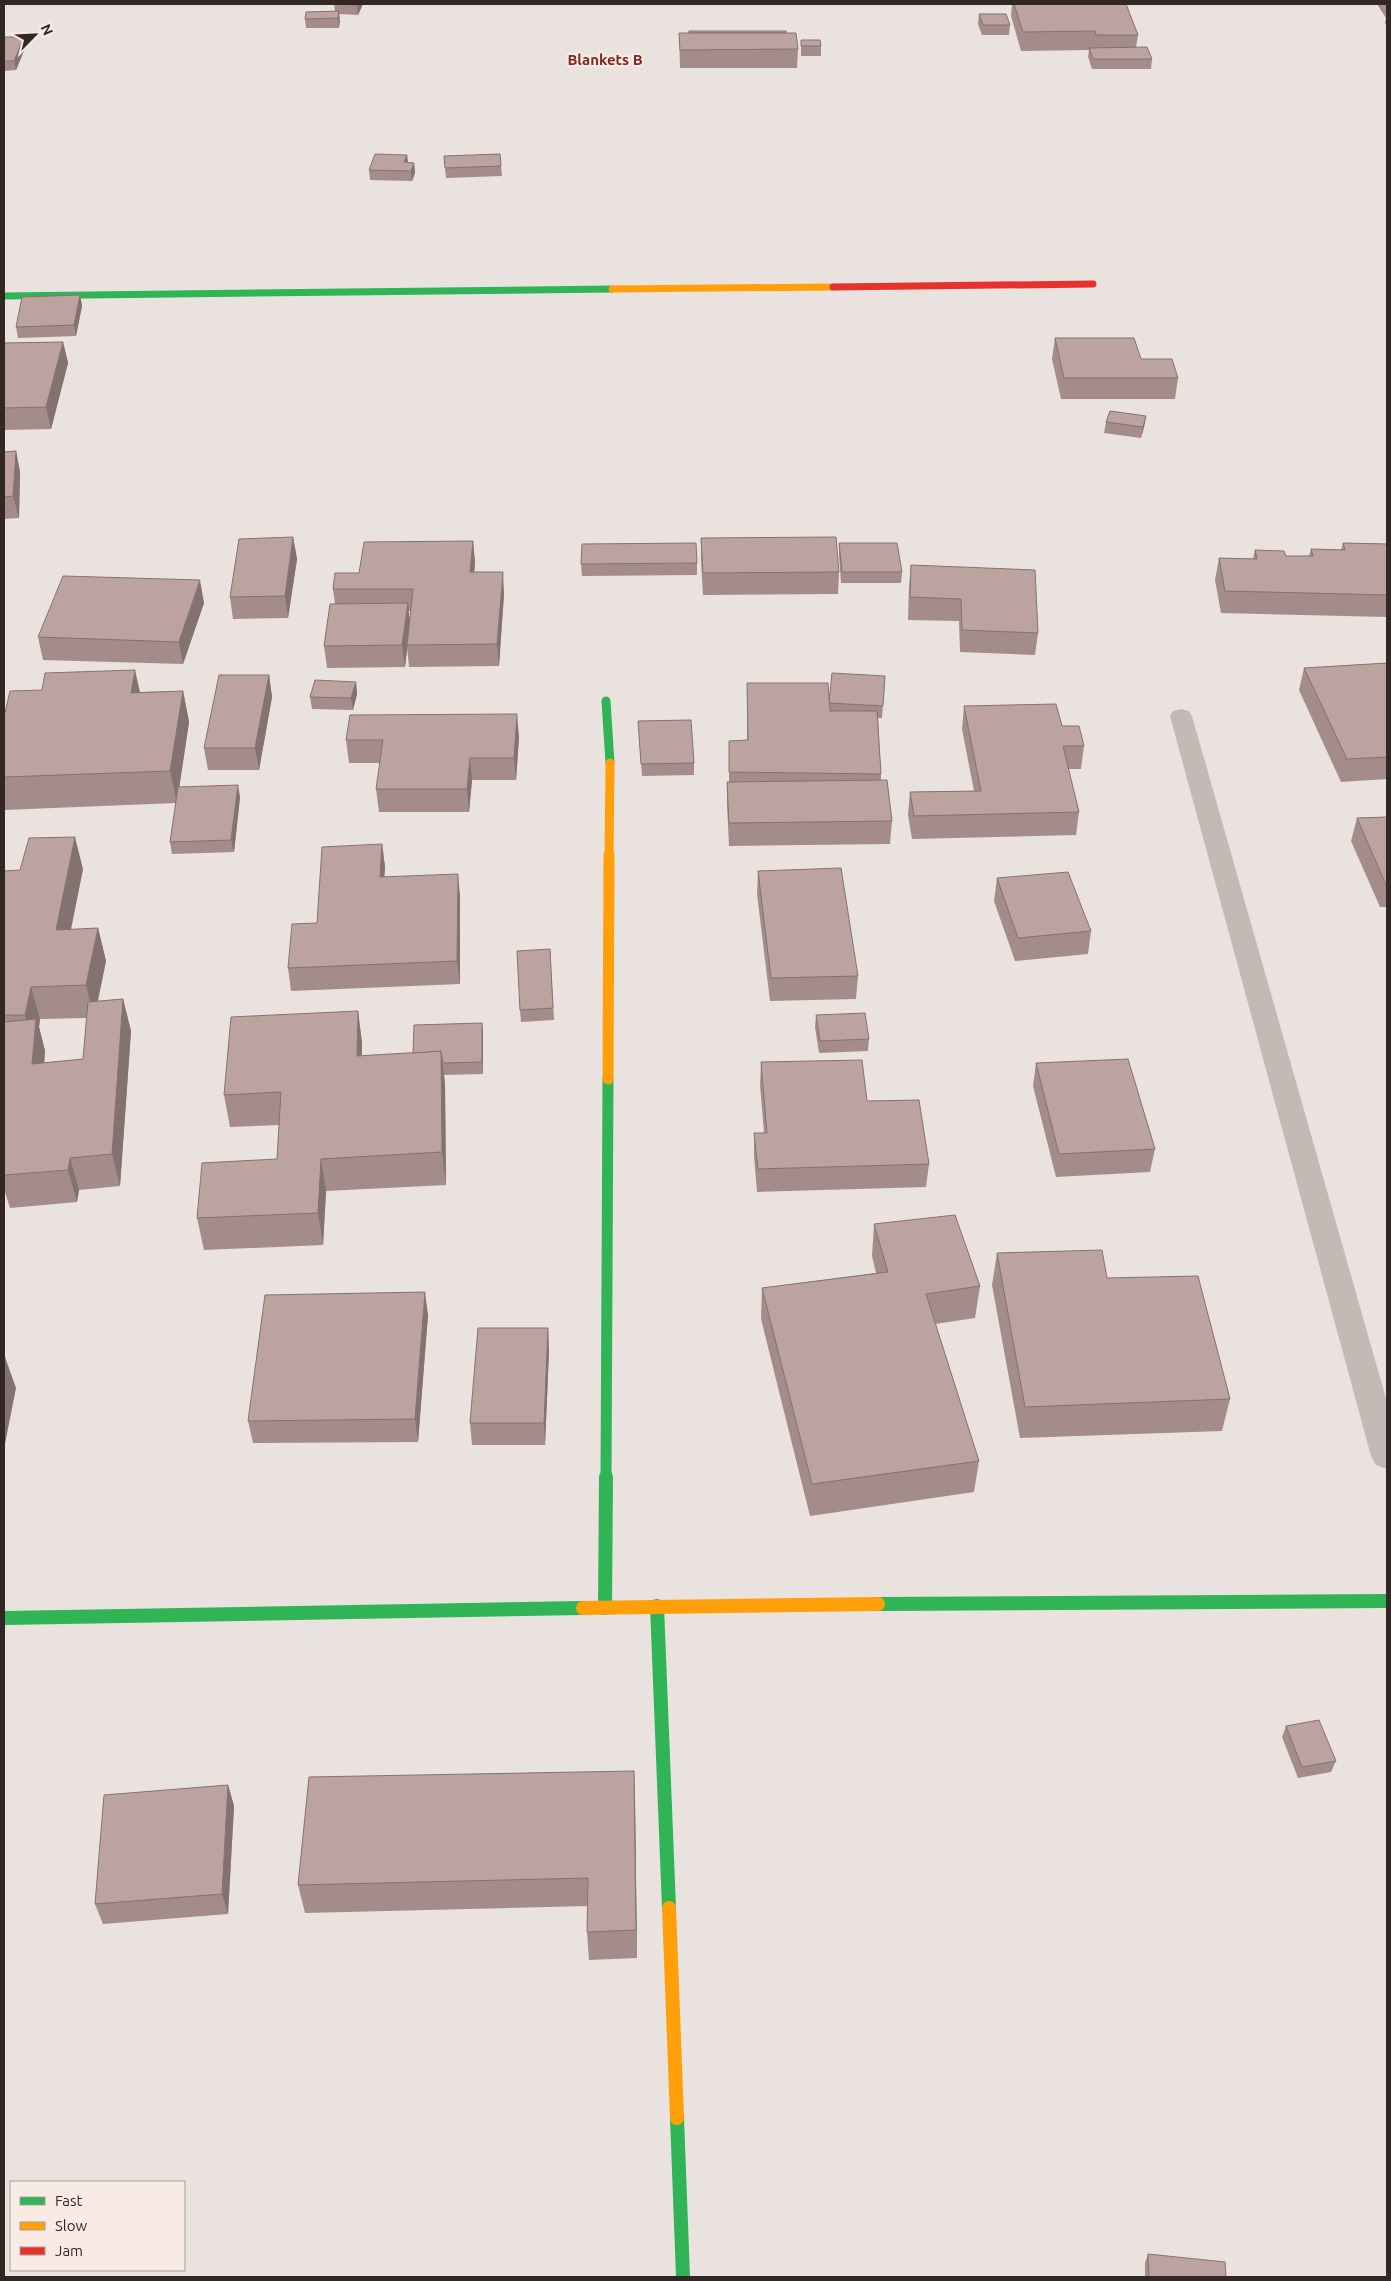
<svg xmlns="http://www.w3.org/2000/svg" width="1391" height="2281" font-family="Ubuntu,sans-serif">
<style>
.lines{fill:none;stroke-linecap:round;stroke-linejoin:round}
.lane{fill:#c3bab6;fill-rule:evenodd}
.fast-far3{stroke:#30b455;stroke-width:7}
.fast-far2{stroke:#30b455;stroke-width:9}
.fast-far1{stroke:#30b455;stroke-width:11}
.fast{stroke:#30b455;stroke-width:14}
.slow-far3{stroke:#ff9f0a;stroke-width:7}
.slow-far2{stroke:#ff9f0a;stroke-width:9}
.slow-far1{stroke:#ff9f0a;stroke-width:11}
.slow{stroke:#ff9f0a;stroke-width:14}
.jam{stroke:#e5322d;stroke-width:7}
.wall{fill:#a38c8a;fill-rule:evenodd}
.shaded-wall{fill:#847270}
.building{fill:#bda3a0;stroke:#847270}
.labels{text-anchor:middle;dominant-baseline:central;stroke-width:4.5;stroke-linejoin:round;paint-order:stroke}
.far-quarter-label{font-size:15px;font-weight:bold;fill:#802621;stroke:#f8ebe4}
</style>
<rect width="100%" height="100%" fill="#eae2de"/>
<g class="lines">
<polygon class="lane" points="1181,709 1189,711 1192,716 1387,1402 1387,1469 1376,1465 1371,1456 1170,716 1173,711"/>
<polyline class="fast-far3" points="4,296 612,289"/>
<polyline class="fast-far2" points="606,701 610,763"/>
<polyline class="fast-far1" points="606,1478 608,1079"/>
<g class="fast">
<polyline points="878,1604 1387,1601"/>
<polyline points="657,1606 669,1908"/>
<polyline points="605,1608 606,1477"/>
<polyline points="4,1618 583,1608"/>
<polyline points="677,2118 683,2277"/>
</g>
<polyline class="slow-far3" points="612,289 833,287"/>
<polyline class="slow-far2" points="609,856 610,763"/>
<polyline class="slow-far1" points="608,1079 609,855"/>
<g class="slow">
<polyline points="583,1608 878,1604"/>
<polyline points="669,1908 677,2118"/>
</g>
<polyline class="jam" points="833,287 1093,284"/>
</g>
<g class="wall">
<polygon points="334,4 363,4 358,15 339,14 339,28 306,28 305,19 335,11"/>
<polygon points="422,4 451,4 422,5"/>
<polygon points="1012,4 1126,4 1138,35 1136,47 1152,59 1151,69 1092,69 1088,57 1089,50 1021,51 1011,16"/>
<polygon points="1377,4 1387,4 1387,27 1385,23 1386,18"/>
<polygon points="979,14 1010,25 1009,35 982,35 978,24"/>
<polygon points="679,33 786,33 798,49 797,68 680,68"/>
<polygon points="4,37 26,46 16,70 4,71"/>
<polygon points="801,40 821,46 821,56 801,56"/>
<polygon points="500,154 502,176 446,178 444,156"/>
<polygon points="407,155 408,163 414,163 415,173 412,181 370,180 369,170"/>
<polygon points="80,295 82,306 76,336 18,338 16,327"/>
<polygon points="1055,338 1141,359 1178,378 1175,399 1061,399 1052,359"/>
<polygon points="63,342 68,363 51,429 4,430 4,343"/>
<polygon points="1146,416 1144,427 1141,438 1104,433 1106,422"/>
<polygon points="16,451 20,472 19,518 4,519 4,452"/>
<polygon points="293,537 297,559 288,618 233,619 230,597"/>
<polygon points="701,538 839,572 838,594 703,595 701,560"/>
<path d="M473,541L475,563L474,572L504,594L499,666L409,667L407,647L405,667L327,668L324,646L335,604L333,589L359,573ZM408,611H411L410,622Z"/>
<polygon points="839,543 902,572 901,583 841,583 839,555"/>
<polygon points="1343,543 1387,544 1387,617 1221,613 1215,580 1219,558 1253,559 1255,550 1286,556 1309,556 1311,549 1341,550"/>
<polygon points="697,563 697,575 582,576 581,564"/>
<polygon points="911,565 1038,633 1035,655 960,652 959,621 908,620 909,587"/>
<polygon points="204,603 183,664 43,660 38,637"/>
<polygon points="1387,663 1387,779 1341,782 1299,690 1304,668"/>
<polygon points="269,675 272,697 259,770 208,770 204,748"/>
<polygon points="885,676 882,718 878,718 881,774 881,781 892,821 890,844 729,846 727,805 727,782 729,782 729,741 747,740 747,683 829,703"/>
<polygon points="356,682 357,694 353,710 312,709 310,697"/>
<polygon points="183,691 189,722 179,787 240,797 234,852 172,854 170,842 176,803 4,810 4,717 140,692"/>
<polygon points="964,706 1062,726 1084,746 1081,769 1068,769 1079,812 1076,835 912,839 908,815 910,792 974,791 962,729"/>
<polygon points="638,721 694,763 694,775 642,776"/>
<polygon points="519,737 516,780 472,780 469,812 379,812 376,789 380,763 349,763 346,740"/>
<polygon points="1387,817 1387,907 1380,907 1351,841 1357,818"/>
<polygon points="382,844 385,867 384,877 460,896 460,984 291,991 288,968 317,923"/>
<path d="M83,869L71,930L98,928L106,961L98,1001L123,999L131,1031L120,1186L79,1190L77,1202L10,1208L4,1189V871ZM87,1018L83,1059L44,1063L45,1051L39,1027L40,1019Z"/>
<polygon points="758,871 858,976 856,999 770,1001 757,894"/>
<polygon points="997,878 1091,931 1088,954 1015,961 994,901"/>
<polygon points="550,949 554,1020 521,1022 520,1010"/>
<polygon points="358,1011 362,1043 362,1056 413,1053 482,1023 483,1035 483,1074 444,1075 445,1084 446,1185 326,1191 323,1245 204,1250 197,1218 277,1159 279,1125 230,1127 224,1095"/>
<polygon points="816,1015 869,1039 868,1051 819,1053 815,1027"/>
<polygon points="761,1062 867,1101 929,1164 926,1187 757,1192 754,1156 754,1133 764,1133 760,1085"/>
<polygon points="1036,1063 1155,1149 1150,1172 1056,1177 1033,1086"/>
<polygon points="874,1224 980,1286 975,1318 935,1324 979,1461 974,1492 810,1516 761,1319 762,1288 876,1273 872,1256"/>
<polygon points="997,1253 1107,1278 1230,1399 1222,1431 1020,1438 992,1285"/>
<polygon points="428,1315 418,1442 253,1443 248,1421"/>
<polygon points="548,1328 549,1351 545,1445 472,1445 470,1423"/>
<polygon points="1286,1726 1336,1761 1331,1772 1298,1778 1282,1737"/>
<polygon points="634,1771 635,1800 637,1958 589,1960 587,1932 588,1906 305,1913 298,1885"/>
<polygon points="228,1785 234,1806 228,1914 103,1924 95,1904"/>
<polygon points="1148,2254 1226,2277 1145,2277 1145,2263"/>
</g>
<g class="shaded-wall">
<polygon points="358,4 363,4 358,15 357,5"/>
<polygon points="339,11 340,21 339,28 338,18"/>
<polygon points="24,37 26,46 16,70 14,61"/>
<polygon points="407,155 408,165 404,162"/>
<polygon points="414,163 415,173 412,181 411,171"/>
<polygon points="80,295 82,306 76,336 74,325"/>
<polygon points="63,342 68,363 51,429 46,407"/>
<polygon points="1146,416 1144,427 1141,438 1143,427"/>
<polygon points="16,451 20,472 19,518 13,496"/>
<polygon points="293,537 297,559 288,618 285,596"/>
<polygon points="473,541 475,563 472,594 470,572"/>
<polygon points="503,572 504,594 499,666 497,644"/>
<polygon points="200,580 204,603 183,664 179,642"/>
<polygon points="408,603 410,625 405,667 402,645"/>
<polygon points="135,670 142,701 131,693"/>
<polygon points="269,675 272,697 259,770 255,748"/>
<polygon points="356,682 357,694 353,710 351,698"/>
<polygon points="183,691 189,722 177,803 170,771"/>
<polygon points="517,714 519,737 516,780 514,758"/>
<polygon points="470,758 472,780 469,812 467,789"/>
<polygon points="238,785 240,797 234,852 231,840"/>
<polygon points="75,837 83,869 64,962 56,930"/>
<polygon points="382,844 385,867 383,900 380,877"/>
<polygon points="458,874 460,896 460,984 457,961"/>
<polygon points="98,928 106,961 94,1017 86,985"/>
<polygon points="31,987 40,1019 39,1027 45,1051 42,1096 32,1064 34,1046 25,1015"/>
<polygon points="123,999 131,1031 120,1186 112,1154"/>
<polygon points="358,1011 362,1043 361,1088 357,1056"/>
<polygon points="482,1023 483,1035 483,1074 482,1062"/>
<polygon points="441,1051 445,1084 446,1185 442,1152"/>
<polygon points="70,1158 79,1190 77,1202 68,1170"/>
<polygon points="321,1159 326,1191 323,1245 318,1213"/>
<polygon points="425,1292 428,1315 418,1442 415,1419"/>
<polygon points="548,1328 549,1351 545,1445 544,1423"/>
<polygon points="5,1357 16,1388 4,1449 4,1364"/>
<polygon points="634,1771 635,1800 637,1958 636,1930"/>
<polygon points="228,1785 234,1806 228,1914 222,1894"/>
</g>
<g class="building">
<polygon points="334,4 358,4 357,5"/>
<polygon points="1014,4 1126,4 1138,35 1096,35 1095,31 1023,32"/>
<polygon points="339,11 338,18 305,19 306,12"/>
<polygon points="979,14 1006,14 1010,25 983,25"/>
<rect x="689" y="31" width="97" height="2"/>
<polygon points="679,33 796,33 798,49 680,50"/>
<polygon points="4,37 24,37 14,61 4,61"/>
<polygon points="801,40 820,40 821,46 801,46"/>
<polygon points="1147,47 1152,59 1093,59 1089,48"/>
<polygon points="375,154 407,155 404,162 414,163 411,171 369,170"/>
<polygon points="500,154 501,166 445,168 444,156"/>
<polygon points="80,295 74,325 16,327 22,297"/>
<polygon points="1055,338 1134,338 1141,359 1172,359 1178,378 1064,378"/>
<polygon points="63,342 46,407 4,408 4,343"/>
<polygon points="1110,411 1146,416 1143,427 1106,422"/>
<polygon points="16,451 13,496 4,497 4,452"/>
<polygon points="293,537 285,596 230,597 239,539"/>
<polygon points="836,537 839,572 703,573 701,538"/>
<polygon points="473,541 470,572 503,572 497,644 407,645 413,589 333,589 335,573 359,573 364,542"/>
<polygon points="696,543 697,563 581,564 582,544"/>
<polygon points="839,543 897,543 902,572 842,572"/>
<polygon points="1343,543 1387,544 1387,595 1225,591 1219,558 1257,559 1255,550 1284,551 1286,556 1313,556 1311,549 1345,550"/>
<polygon points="911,565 1035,570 1038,633 962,630 961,599 910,597"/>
<polygon points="63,576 200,580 179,642 38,637"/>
<polygon points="408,603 402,645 324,646 330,604"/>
<polygon points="1387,663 1387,757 1347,759 1304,668"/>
<polygon points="135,670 131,693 183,691 170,771 4,777 4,717 10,691 42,690 45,673"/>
<polygon points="832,673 885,676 883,706 829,703"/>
<polygon points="219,675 269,675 255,748 204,748"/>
<polygon points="315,680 356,682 351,698 310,697"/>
<polygon points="747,683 828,683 830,711 877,711 881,774 729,772 729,741 748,740"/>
<polygon points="1056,704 1062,726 1079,726 1084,746 1063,746 1079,812 914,816 910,792 981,791 964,706"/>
<polygon points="517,714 514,758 470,758 467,789 376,789 383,740 346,740 350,715"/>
<polygon points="691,720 694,763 641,764 638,721"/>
<polygon points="887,780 892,821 729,823 727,782"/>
<polygon points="238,785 231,840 170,842 178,787"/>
<polygon points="1387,817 1387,885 1386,885 1357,818"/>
<polygon points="75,837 56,930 98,928 86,985 31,987 25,1015 4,1015 4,871 20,870 29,838"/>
<polygon points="382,844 380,877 458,874 457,961 288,968 292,924 317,923 322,847"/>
<polygon points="841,868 858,976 771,978 758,871"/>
<polygon points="1068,872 1091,931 1018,938 997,878"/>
<polygon points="550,949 553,1008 520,1010 517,951"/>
<polygon points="123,999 112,1154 70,1158 68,1170 4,1175 4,1022 36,1019 32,1064 83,1059 88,1002"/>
<polygon points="358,1011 357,1056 441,1051 442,1152 321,1159 318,1213 197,1218 202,1163 277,1159 281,1092 224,1095 231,1017"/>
<polygon points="865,1013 869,1039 820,1041 816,1015"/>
<polygon points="482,1023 482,1062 443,1063 441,1051 413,1053 414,1025"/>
<polygon points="1128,1059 1155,1149 1059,1154 1036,1063"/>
<polygon points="862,1060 867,1101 919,1100 929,1164 758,1169 754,1133 767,1133 761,1062"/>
<polygon points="955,1215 980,1286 926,1294 979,1461 812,1484 762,1288 888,1272 874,1224"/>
<polygon points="1102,1250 1107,1278 1198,1276 1230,1399 1025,1407 997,1253"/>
<polygon points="425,1292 415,1419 248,1421 265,1295"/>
<polygon points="478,1328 548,1328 544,1423 470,1423"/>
<polygon points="1319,1720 1336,1761 1302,1767 1286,1726"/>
<polygon points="634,1771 636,1930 587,1932 588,1878 298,1885 309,1777"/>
<polygon points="228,1785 222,1894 95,1904 104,1795"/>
<polygon points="1148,2254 1225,2262 1226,2277 1149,2277"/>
</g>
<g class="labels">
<g class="far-quarter-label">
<text x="605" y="59">Blankets B</text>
</g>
</g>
<rect width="1391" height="2281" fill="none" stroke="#332726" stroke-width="10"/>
<rect x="10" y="2181" width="175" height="90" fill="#f8ebe4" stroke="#a99d98"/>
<rect x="20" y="2197" width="25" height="8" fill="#30b455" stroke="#a99d98"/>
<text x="55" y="2206" font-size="15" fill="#332726">Fast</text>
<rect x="20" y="2222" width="25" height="8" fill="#ff9f0a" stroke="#a99d98"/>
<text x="55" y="2231" font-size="15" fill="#332726">Slow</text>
<rect x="20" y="2247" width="25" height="8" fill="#e5322d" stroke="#a99d98"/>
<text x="55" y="2256" font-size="15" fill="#332726">Jam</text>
<g transform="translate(35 35) rotate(66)" stroke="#f8ebe4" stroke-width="4" paint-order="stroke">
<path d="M0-4L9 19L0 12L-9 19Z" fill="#332726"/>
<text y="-8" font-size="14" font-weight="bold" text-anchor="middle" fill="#332726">N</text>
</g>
</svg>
